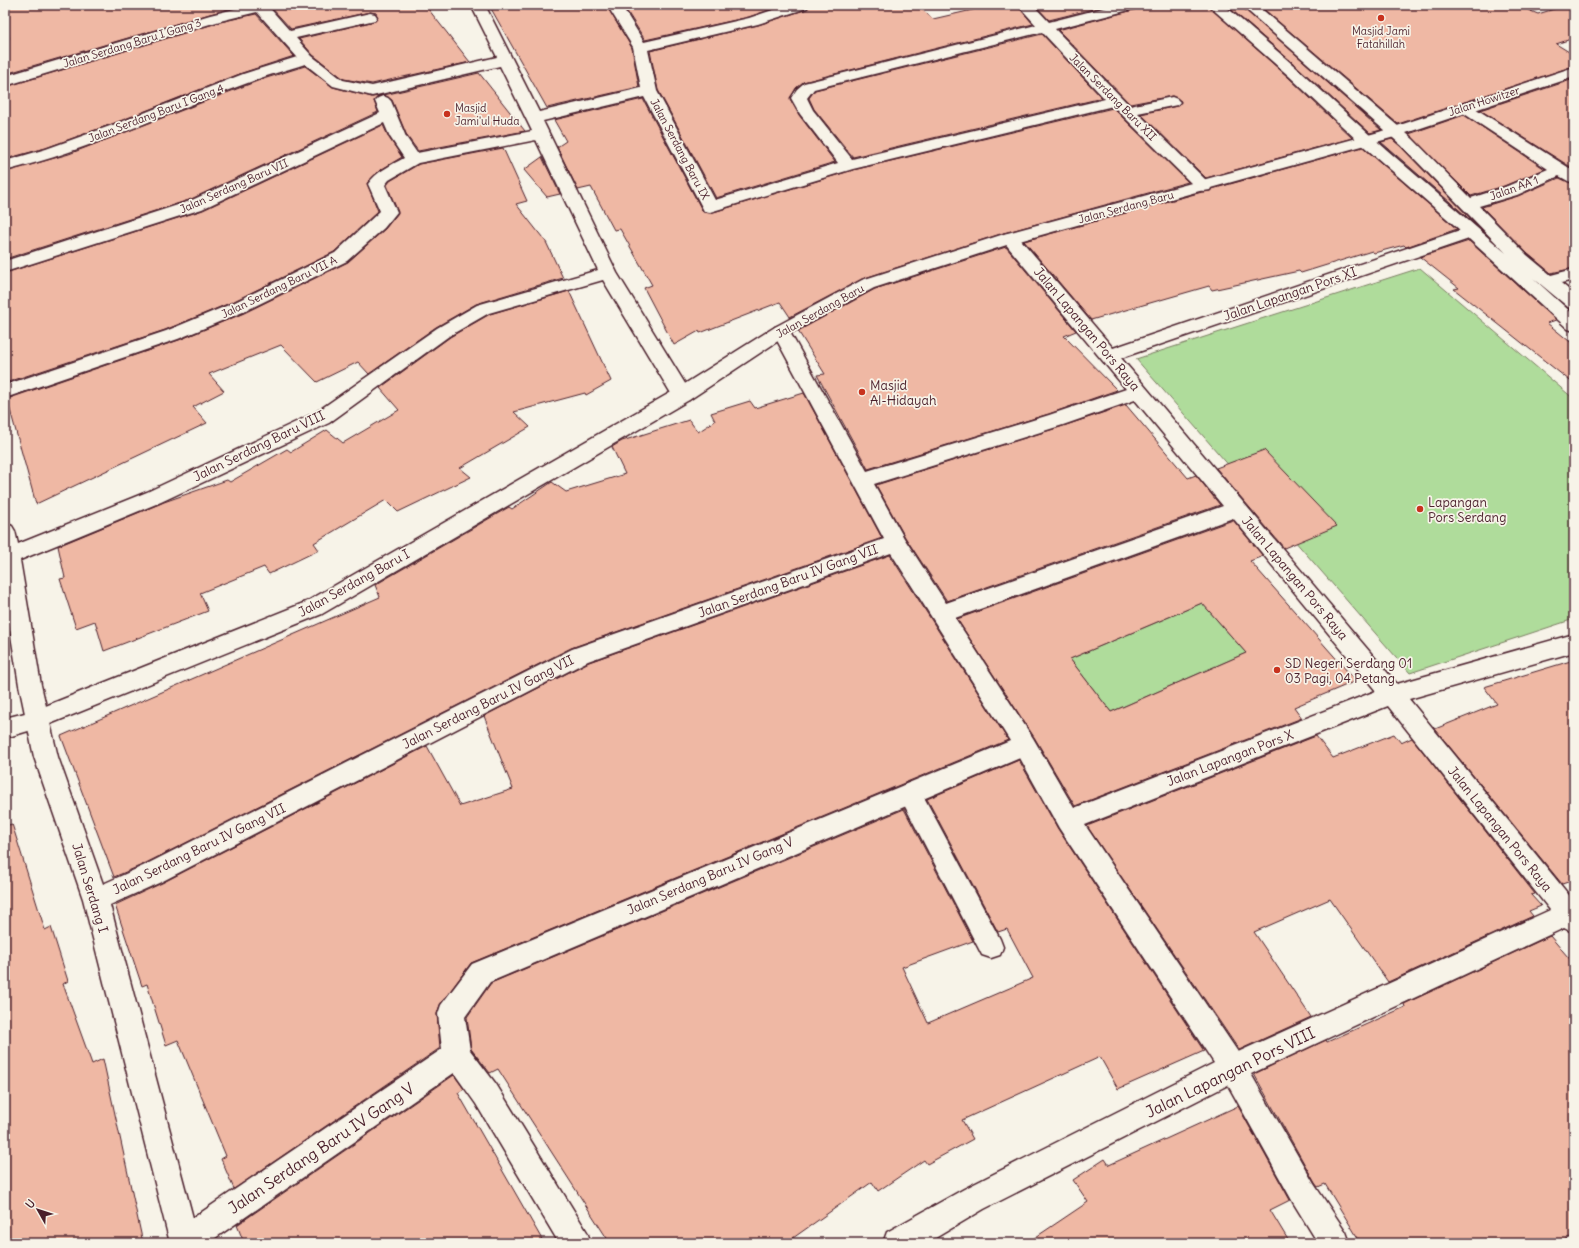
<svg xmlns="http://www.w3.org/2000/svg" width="1579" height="1248" font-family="Delius,sans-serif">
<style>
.green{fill:#afdc9b;stroke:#7c7e63}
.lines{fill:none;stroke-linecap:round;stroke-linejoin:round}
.stream{fill:#7b86a5;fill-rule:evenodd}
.building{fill:#efb8a4;stroke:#4a1f2b;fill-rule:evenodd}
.service-casing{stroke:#4a1f2b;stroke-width:3}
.minor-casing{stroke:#4a1f2b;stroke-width:3}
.tertiary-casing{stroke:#4a1f2b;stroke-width:3}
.service{fill:#f7f3e8;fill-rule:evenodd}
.minor{fill:#f7f3e8;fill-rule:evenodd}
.tertiary{fill:#f7f3e8;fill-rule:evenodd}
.poi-dot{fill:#c8321e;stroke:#f7f3e8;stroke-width:1.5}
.labels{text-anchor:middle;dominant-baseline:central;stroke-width:3.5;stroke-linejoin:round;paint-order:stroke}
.far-poi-label{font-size:11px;fill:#4a1f2b;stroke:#f7f3e8}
.far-street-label{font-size:11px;fill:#4a1f2b;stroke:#f7f3e8}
.street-label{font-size:13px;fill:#4a1f2b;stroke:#f7f3e8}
.poi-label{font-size:13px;fill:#4a1f2b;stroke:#f7f3e8;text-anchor:start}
.near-street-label{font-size:16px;fill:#4a1f2b;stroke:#f7f3e8}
</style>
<rect width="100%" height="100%" fill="#f7f3e8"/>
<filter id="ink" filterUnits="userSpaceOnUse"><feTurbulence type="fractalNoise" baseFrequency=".025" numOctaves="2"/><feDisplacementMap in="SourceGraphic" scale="8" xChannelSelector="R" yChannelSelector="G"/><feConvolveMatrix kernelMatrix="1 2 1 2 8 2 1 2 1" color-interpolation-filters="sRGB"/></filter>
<g filter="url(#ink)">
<g class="green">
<polygon points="1420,268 1574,399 1574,619 1410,673 1136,359"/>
<polygon points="1202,603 1246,653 1111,712 1070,659"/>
</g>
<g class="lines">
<g class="stream">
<polygon points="1357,121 1363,121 1512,252 1513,254 1512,256 1506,256 1357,125"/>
<polygon points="1558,295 1561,296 1574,307 1574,315 1571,314 1555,300 1554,298 1555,296"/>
</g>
</g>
<g class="building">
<polygon points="5,5 245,5 210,14 5,74 5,40 9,39"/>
<polygon points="269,5 425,5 470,62 372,84 344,79 313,55 299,39 375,21 378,18 376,13 370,12 291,29"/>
<polygon points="489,5 606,5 632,48 639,87 547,108"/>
<polygon points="623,5 783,5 749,17 645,40"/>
<polygon points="810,5 917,5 933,19 994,5 1017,5 1033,24 803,82 796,88 790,99 799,115 835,162 716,198 658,90 650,51 758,25 807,9"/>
<polygon points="1035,5 1109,5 1049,20"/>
<polygon points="1140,5 1207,5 1288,77 1352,138 1206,178 1141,114 1177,106 1181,101 1172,96 1130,104 1058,30 1137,9"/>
<polygon points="1226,5 1240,5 1381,130 1370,133 1300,69"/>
<polygon points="1259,5 1524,5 1528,10 1538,14 1567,5 1574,5 1574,38 1556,44 1574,55 1574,66 1398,124"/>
<polygon points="256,14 294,56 242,73 120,121 46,148 5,159 5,87 220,22"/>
<polygon points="1042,34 1102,98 853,157 814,109 809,98 815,90"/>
<polygon points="305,66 333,87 372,97 380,96 374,101 378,112 189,200 5,259 5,172 69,154 260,80"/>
<polygon points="479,73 525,131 418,151 407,136 392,100 384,95"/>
<polygon points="1574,79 1574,169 1480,110"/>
<polygon points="643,99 703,212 710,213 853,170 1113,108 1188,182 1004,233 862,279 790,317 780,302 700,333 699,331 674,345 644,288 652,285 620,229 614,230 591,187 578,190 557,147 566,141 554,120"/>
<polygon points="1464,115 1545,169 1504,186 1471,196 1409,134"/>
<polygon points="383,125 389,138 402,157 379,171 367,183 378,211 334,252 230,303 165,330 5,383 5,273 203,210"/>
<polygon points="1392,139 1400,146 1481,229 1381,142"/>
<polygon points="1363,147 1457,229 1406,247 1404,245 1374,253 1372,251 1301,273 1299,271 1212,290 1209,286 1091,320 1024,241 1202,192 1210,191 1212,189"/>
<polygon points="503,148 527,201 516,204 546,242 563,278 476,304 436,327 369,374 358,362 317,382 281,345 209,374 224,391 193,407 207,423 36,504 7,399 179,340 244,313 348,262 385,229 398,213 387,185 390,181 419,164"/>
<polygon points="542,157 560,194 547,197 524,170"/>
<polygon points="1559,178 1574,184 1574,268 1551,273 1528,254 1482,207 1518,196"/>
<polygon points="1469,241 1556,320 1547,323 1574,345 1574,384 1454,289 1459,288 1420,257"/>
<polygon points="1006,247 1076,331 1064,336 1117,390 1049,414 868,469 817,375 825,374 798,331 875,289"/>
<polygon points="569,291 611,381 586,395 585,393 514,412 530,427 460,468 471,477 398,512 386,500 314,543 319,550 269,574 264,567 200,593 208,611 104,651 95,621 76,628 60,579 65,578 58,546 164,502 227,480 230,482 287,449 291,452 327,430 343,443 399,410 380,388 450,337 490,314"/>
<polygon points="804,393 882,538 571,648 142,865 114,877 61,736 380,597 375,585 509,507 512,509 552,482 566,492 625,474 612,447 622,441 689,420 698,432 715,421 711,413 750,401 755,408"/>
<polygon points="1126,405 1188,478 1196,475 1220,505 947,601 905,537 876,485 1063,426"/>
<polygon points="1264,450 1337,526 1284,548 1216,468"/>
<path d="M1233,520L1263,556L1250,561L1356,681L1294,707L1302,718L1075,806L1034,737L957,619ZM1202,603L1246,653L1111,712L1070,659Z"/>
<polygon points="890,555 1008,740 471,963 440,1005 437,1014 440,1048 234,1189 221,1159 226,1156 178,1040 166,1045 147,984 142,986 115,905 162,883 427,746 460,806 513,789 484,716 589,662"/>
<polygon points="1574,660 1574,880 1562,884 1435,729 1497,704 1484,687"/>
<polygon points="1394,734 1401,743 1412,738 1535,894 1531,895 1541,906 1529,911 1533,916 1388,982 1330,899 1254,932 1311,1017 1239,1050 1087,826 1316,736 1333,758"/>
<polygon points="1019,760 1058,829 1204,1051 1118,1089 1100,1057 962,1120 973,1139 927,1164 924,1160 878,1191 872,1182 786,1243 610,1243 498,1069 490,1073 471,1049 467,1017 491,983 904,809 973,941 902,967 928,1023 1033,978 1007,929 998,932 927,799"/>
<polygon points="12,824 45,930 51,927 68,981 63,984 92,1064 103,1059 143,1243 5,1243 5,826"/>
<polygon points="1550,936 1574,964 1574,1235 1559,1243 1361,1243 1325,1184 1318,1187 1315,1183 1254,1074 1326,1040 1327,1042 1405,1007 1404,1004"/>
<polygon points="454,1075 464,1089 458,1093 544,1243 244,1243 237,1225"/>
<polygon points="1238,1106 1290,1200 1270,1210 1290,1243 1027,1243 1088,1202 1073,1180 1105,1159 1109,1165"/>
</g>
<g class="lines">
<defs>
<polygon id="service" points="910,783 918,786 1000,939 1003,947 1000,955 991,958 982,955 898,793 902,786"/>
<g id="minor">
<path d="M251,5H267L290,31L370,13L375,14L377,17L375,20L296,38L312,56L343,80L372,86L497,57L471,5H485L539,112L641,88L633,47L607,5H621L644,42L749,18L788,5H809L807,8L758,24L648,50L657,91L715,200L838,163L800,114L791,98L797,89L804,83L1036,25L1018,5H1033L1049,22L1115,5H1139L1137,8L1055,29L1130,106L1172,97L1177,99L1180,102L1177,105L1138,113L1212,186L1210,190L1204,191L1198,190L1113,106L853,169L710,212L704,211L702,207L644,97L543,121L617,273L692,395L689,400L682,401L675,400L603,280L489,313L449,336L329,423L161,502L20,560L41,685L58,757L103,884L143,866L572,649L884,539L772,331L775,327L781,325L787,327L867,471L1049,415L1126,389L1004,242L1001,238L1004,234L1010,233L1016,234L1113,348L1460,230L1360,143L1289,76L1208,5H1224L1299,70L1372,137L1506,253L1401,145L1241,5H1257L1413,139L1471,198L1505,187L1548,169L1460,111L1457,108L1460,105L1465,103L1470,105L1574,171V183L1568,181L1559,176L1517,195L1479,206L1527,255L1551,275L1574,269V280L1561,283L1574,294V309L1568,307L1533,278L1574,315V331L1568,329L1469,239L1121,358L1397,684L1574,634V652L1409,699L1573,900L1574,899V933L1564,928L1251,1074L1314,1184L1346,1232L1350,1243H1318L1294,1204L1228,1085L984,1209L927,1243H883L887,1232L964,1189L1214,1063L1059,828L1020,758L490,982L465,1017L470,1050L496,1084L587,1232L591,1243H559L476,1104L454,1073L208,1243H170L83,899L34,757L19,685L5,598V523L12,526L15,531L18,544L147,492L315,413L437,328L477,305L598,270L536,140L418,163L389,180L385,185L397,212L384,228L347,261L243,312L178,339L5,398V385L166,331L231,304L335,253L380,211L368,184C376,172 391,165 404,158L390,137L384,123L202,209L5,272V261L190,201L380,113L375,101L378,98L383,96L388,98L391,101L406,137L417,153L532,131L500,66L372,96L333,86L305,64C287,70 270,74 253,81C170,111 91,150 5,171V161L46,149L121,122L243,74L297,57L257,12L220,21L5,86V76L210,15ZM1042,32L1105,99L852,159L813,110L807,98L814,89ZM1135,400L1223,506L946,603L904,538L874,484L1063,425ZM1233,518L1376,691L1074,808L1033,738L955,618ZM891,553L1010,741L472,964L441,1005L438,1014L442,1049L193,1218L110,905L161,882L588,661ZM1388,706L1550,910L1238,1052L1085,825Z"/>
<path d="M1528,5H1543C1540,10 1535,10 1529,9Z"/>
</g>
<polygon id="tertiary" points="1574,67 1574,77 1391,138 1016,242 874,288 787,335 689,400 322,614 45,726 5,738 5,718 33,711 306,602 675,390 775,327 862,280 1004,234 1379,132"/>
</defs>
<use href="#service" class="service-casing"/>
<use href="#minor" class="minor-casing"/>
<use href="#tertiary" class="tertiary-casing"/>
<use href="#service" class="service"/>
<use href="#minor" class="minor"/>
<use href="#tertiary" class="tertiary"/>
</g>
</g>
<g class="poi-dot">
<circle cx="1381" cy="18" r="4"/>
<circle cx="447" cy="114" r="4"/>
<circle cx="862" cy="392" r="4"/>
<circle cx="1420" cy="509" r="4"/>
<circle cx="1277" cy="670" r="4"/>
</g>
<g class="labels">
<g class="far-poi-label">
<text x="1381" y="31">Masjid Jami<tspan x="1381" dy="13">Fatahillah</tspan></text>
<text x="455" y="108" text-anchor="start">Masjid<tspan x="455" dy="13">Jami'ul Huda</tspan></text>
</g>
<g class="far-street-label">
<text transform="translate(132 43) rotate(-17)">Jalan Serdang Baru I Gang 3</text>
<text transform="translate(1113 97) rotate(45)">Jalan Serdang Baru XII</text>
<text transform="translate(1484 101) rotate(-18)">Jalan Howitzer</text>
<text transform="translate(156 113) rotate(-21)">Jalan Serdang Baru I Gang 4</text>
<text transform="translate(680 149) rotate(62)">Jalan Serdang Baru IX</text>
<text transform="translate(234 186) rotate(-24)">Jalan Serdang Baru VII</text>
<text transform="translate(1514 188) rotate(-20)">Jalan AA 1</text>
<text transform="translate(1126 207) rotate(-15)">Jalan Serdang Baru</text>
<text transform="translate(279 287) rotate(-26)">Jalan Serdang Baru VII A</text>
<text transform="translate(820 311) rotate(-29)">Jalan Serdang Baru</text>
</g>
<g class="street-label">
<text transform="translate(1290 294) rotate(-19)">Jalan Lapangan Pors XI</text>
<text transform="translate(1087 329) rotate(50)">Jalan Lapangan Pors Raya</text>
<text transform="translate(259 446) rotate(-26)">Jalan Serdang Baru VIII</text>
<text transform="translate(1295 578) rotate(50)">Jalan Lapangan Pors Raya</text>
<text transform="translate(788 581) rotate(-20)">Jalan Serdang Baru IV Gang VII</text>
<text transform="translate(354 583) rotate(-29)">Jalan Serdang Baru I</text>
<text transform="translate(488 702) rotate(-27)">Jalan Serdang Baru IV Gang VII</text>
<text transform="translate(1230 758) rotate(-21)">Jalan Lapangan Pors X</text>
<text transform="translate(1500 829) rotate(51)">Jalan Lapangan Pors Raya</text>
<text transform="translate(199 849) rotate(-26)">Jalan Serdang Baru IV Gang VII</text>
<text transform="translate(710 876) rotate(-23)">Jalan Serdang Baru IV Gang V</text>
<text transform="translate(90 888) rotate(73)">Jalan Serdang I</text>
</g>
<g class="poi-label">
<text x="870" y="385">Masjid<tspan x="870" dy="15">Al-Hidayah</tspan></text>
<text x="1428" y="502">Lapangan<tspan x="1428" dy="15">Pors Serdang</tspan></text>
<text x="1285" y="663">SD Negeri Serdang 01<tspan x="1285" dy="15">03 Pagi, 04 Petang</tspan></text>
</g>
<g class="near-street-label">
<text transform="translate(1230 1072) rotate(-26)">Jalan Lapangan Pors VIII</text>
<text transform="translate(321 1148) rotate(-34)">Jalan Serdang Baru IV Gang V</text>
</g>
</g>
<rect width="1579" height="1248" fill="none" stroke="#f7f3e8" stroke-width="20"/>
<rect x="10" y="10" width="1559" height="1228" fill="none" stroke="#4a1f2b" stroke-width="1.5" filter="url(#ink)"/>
<g transform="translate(38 1210) rotate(309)" stroke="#f7f3e8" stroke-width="3" paint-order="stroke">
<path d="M0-3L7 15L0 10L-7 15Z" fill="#4a1f2b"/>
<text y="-6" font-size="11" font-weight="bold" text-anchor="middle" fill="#4a1f2b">U</text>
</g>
</svg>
